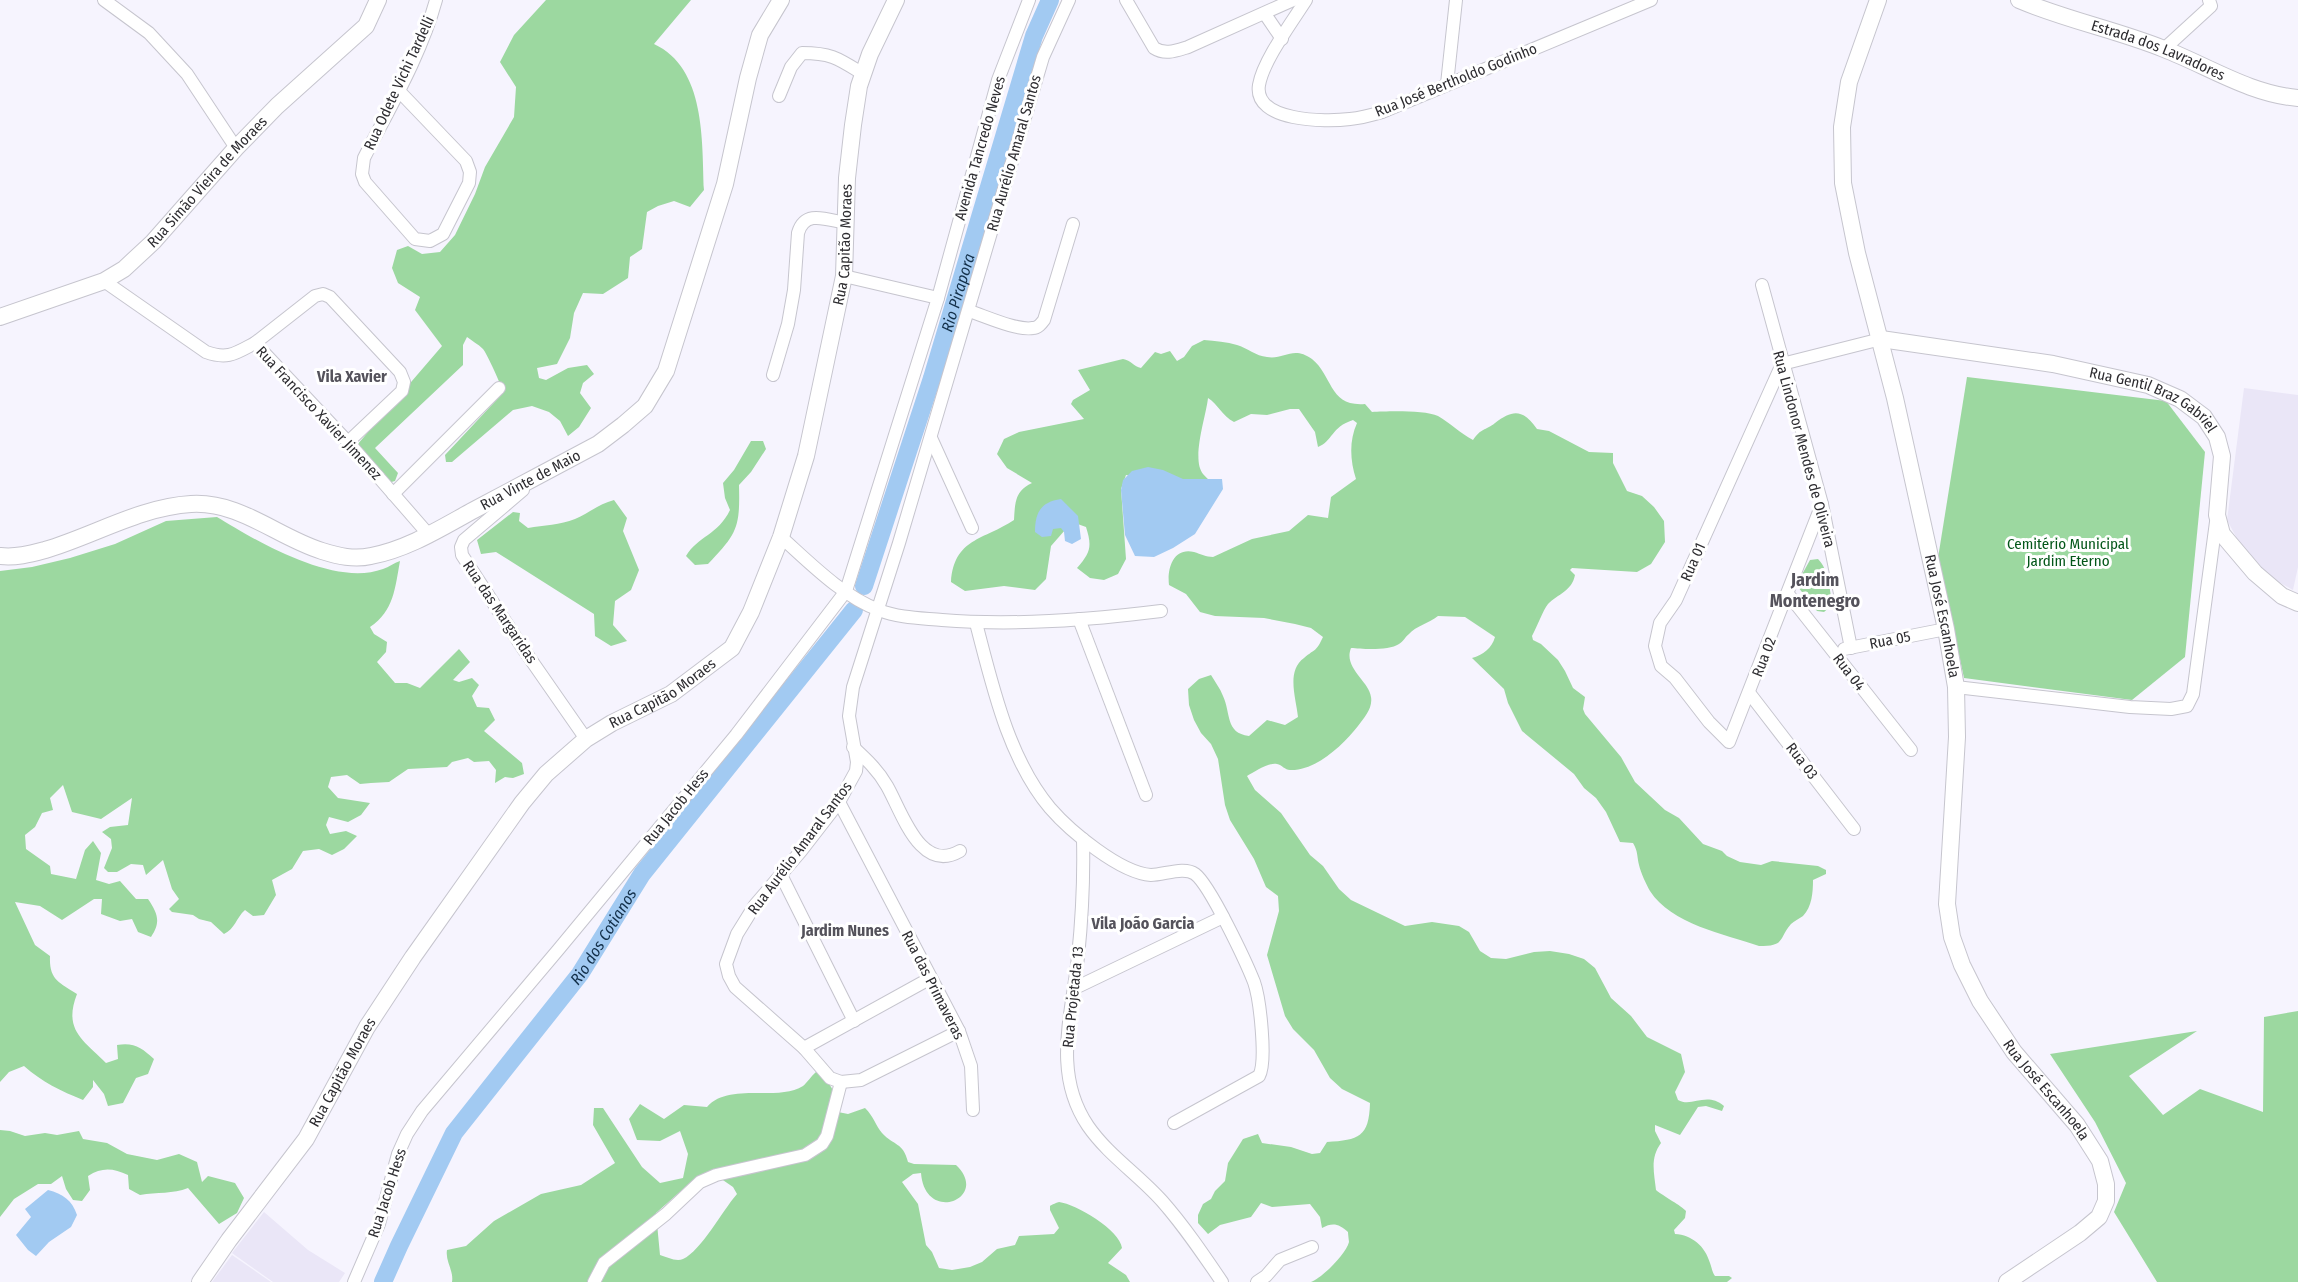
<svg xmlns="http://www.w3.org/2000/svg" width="2298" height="1282" font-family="'Fira Sans Condensed',sans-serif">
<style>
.built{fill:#eae6f7}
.green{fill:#9cd8a0;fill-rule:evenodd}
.water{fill:#a2caf2}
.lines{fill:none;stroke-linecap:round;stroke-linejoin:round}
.river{stroke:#a2caf2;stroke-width:18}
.street-casing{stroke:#c6c5ce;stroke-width:14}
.secondary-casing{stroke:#c6c5ce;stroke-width:18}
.street{stroke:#fff;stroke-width:12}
.secondary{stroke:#fff;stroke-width:16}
.labels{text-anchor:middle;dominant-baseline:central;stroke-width:6;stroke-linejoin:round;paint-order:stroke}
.street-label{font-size:15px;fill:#2e2d31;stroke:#fff}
.park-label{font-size:15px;fill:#035619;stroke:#fff}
.water-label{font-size:16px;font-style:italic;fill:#122f49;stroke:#fff}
.neighbourhood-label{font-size:16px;font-weight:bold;fill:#54525b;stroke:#fff}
.quarter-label{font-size:18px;font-weight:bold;fill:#54525b;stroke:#fff}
</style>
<rect width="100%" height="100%" fill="#f6f4fe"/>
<g class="built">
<polygon points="2244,388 2298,395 2298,567 2293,590 2277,581 2265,571 2241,546 2227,520"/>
<polygon points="264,1212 308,1250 345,1273 339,1282 273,1282 232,1253"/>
<polygon points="232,1255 271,1282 212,1282"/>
</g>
<g class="green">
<path d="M546,0H691L654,44C706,68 702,141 704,190L690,207L674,201L658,206L647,212L642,249L630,257L628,278L603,294L583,293L574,313L570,338L557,364L537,368L539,378L546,380L568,368L587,365L594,374L583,383L580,393L591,408L579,427L568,436L560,421L549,412L532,406L513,410L452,462H446L445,455L503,393C503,388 486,352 483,349C478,344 472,341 467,337L463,345V365L375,448L398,473L395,481L388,483L357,445L442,346L415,310L420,297L398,283L392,268L397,250L408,246L422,254L440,252L455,235L475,194L485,167L514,117L516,87L500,62L514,35Z"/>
<path d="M1204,340C1215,341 1227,342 1237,345C1247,348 1256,356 1267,357C1284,360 1293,345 1312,359C1333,376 1329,407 1365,404L1372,412C1388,411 1425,410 1438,416C1450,423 1460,433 1473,440C1481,428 1485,431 1495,423C1513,409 1523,409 1537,429L1549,431L1589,452L1613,453V463L1627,491L1642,496L1654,507L1664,521L1665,542L1651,564L1637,572L1572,568L1570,570L1575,575C1572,591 1558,594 1548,604C1543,610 1537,627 1532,636L1533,640L1541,644L1558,660L1565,671L1573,688L1585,697L1583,709L1585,714L1621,757L1635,782L1665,810L1679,818L1703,844L1722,851L1727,856L1740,862L1761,865L1772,861L1818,866L1826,870V874L1813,880C1813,892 1812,907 1803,916C1799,919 1794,921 1791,924C1778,939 1786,946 1759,946C1724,934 1671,924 1650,891C1646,884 1641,873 1639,865C1637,857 1638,851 1633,843L1620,842L1606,812L1596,798L1584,788L1574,774L1522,731L1508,703L1504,689L1472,658C1483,655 1492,648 1495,637L1465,617L1438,616C1429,623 1416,626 1409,634C1405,637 1403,642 1399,644C1389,651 1362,649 1351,648C1343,668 1369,681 1371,697C1373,708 1364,718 1358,726C1343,745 1316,771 1290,770C1285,770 1282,765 1277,764C1269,762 1254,772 1247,776L1255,790L1281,813L1310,855L1323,866L1339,889L1351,900L1405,926L1432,922L1459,926L1469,932L1480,951L1491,958L1506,959L1534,952L1550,951L1569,954L1584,959L1595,968L1611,998L1631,1016L1647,1037L1681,1054L1685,1072L1675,1092L1678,1100C1692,1108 1706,1091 1724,1106L1722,1111L1706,1106L1698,1107L1680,1135L1655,1125V1131L1661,1143C1650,1158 1654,1172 1656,1190C1663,1196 1682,1206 1686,1211L1685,1218L1674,1230L1675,1234C1692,1235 1705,1246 1710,1263C1712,1268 1712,1272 1715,1276H1729L1732,1278L1727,1282H1311C1322,1278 1346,1254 1349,1242C1349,1241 1348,1234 1348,1232C1339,1224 1333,1222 1322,1228L1320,1217L1310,1204L1272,1207L1261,1203L1251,1217L1220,1225L1208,1234L1198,1223V1215L1203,1204L1211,1199L1215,1191L1225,1181L1228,1163L1243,1139L1258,1134L1262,1143L1291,1147L1312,1154L1320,1153L1327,1142C1359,1140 1369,1137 1370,1103L1342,1089L1330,1078L1314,1050L1293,1029L1285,1016L1267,955L1279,911L1278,896L1266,887L1254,859L1230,820L1225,805L1218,759L1211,744L1201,733L1194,720L1189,705L1188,689L1199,679L1211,675C1215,682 1220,688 1223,696C1231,713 1225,733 1249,736L1267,720L1285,725L1298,717C1296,698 1286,671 1304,658C1316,648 1316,652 1323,637L1311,628L1295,624L1264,618L1215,616L1200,612L1186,594L1169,585C1167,569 1173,547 1194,552C1201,554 1206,557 1213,557L1252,539L1289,531L1308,515L1328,518L1331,497L1356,479C1350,460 1349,441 1357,423L1353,420C1331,427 1333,441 1318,447L1315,432L1299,409H1290L1267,415L1251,414L1234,422C1222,416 1218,404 1208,398C1206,417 1191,459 1203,474C1207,479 1213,483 1218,488L1126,475L1121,489L1126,559L1118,574L1104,580L1090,578L1077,568C1091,552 1092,546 1086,527L1072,522L1051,546L1046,579L1035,590L1004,586L965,591L951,582C954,538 984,540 1014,520C1015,502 1015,491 1032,483L1007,468L997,454L1004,439L1019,432L1084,419L1071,404L1073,400L1090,390L1078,370L1123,359C1131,360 1134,367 1141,368L1155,352L1161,354L1170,351L1177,361L1184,357L1192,346Z"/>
<polygon points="1967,377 2166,401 2205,452 2185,657 2132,700 1964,678 1938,558"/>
<path d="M751,441H763L766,449L751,472L739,485C740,527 738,533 708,564L695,565L686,556C698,536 718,535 730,510L725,498L723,483L734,470Z"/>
<path d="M614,500L627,518L623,531L639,570L631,590L615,601L613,625L627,641L611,646L595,636L594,614L496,552L481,554L477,540L513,512L520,513L519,521L528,528C544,525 560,525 575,519C589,513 599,504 614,500Z"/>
<path d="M217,517C258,542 334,587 383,569C389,567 394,563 400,561C395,588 394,611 370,627L374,634L387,642L386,652L377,662L395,683H407L420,688L459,649L470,662L453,680L459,682L472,678L479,685L472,696L477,707L489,708L495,720L484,731L522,763L524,774L513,778L505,777L495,783L496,770L489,761L474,762L468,758L452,762L447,767L408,769L389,782L371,783L360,784L347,775L331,777L328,787L338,798L370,803L361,815L348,822L329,817L326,825L330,834L346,831L357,836L344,849L332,855L319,849L303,851L292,869L272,880L276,895L264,915L253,916L245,910C236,918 235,929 224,934L211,922L199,919L193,915L172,912L169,909L179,899L172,889L163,860L146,875L143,865L131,864L117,872H108L104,868L112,848L111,839L102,832L110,827L128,825L132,798L101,819L72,812L63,785L50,798L53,810L42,813L35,827L25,835L26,849L50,866L51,874L76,879L85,850L93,841L101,853L96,880L109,884L120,881L136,899H148C158,914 161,922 151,937L138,932L132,919L120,921L101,914L102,899H94L62,920L40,906L15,902L35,945L50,956C49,980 59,982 77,994C63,1030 83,1040 106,1063L118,1059L117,1045C134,1042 142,1048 154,1059L148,1074L136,1078L123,1103L108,1106L104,1094L93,1080V1087L83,1100C61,1091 42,1082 24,1066L9,1072L0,1082V571L32,567L70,558L115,544L166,521Z"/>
<path d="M1818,559C1829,570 1830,590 1832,605L1824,612L1817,611L1798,587L1800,578L1810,560Z"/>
<polygon points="2298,1011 2298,1282 2157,1282 2114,1212 2126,1183 2095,1122 2050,1054 2197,1031 2129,1076 2163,1115 2200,1089 2263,1112 2264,1017"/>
<path d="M816,1072C833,1087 836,1088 833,1111L848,1114L865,1108C874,1117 876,1126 882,1133C894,1146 903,1142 908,1162L914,1164L956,1165C991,1198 925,1225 921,1173L913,1174L902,1182L918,1204L926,1245L932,1252L939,1268L952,1270L970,1267L982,1262L997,1249L1015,1245L1019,1236L1054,1234L1059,1228L1050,1210V1206C1051,1205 1058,1202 1059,1202C1076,1204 1120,1230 1122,1248L1108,1263L1126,1275L1130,1282H452C454,1271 445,1261 447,1250L466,1246L494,1221L541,1194L581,1185L615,1163L593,1125L594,1108H603L642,1167L660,1183L683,1178L688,1154L680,1131L660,1141L637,1140L629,1119L640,1104L664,1119L684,1105L707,1107C729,1082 778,1102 803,1086C807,1083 811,1076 816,1072ZM717,1176L733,1187L737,1194C722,1211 701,1251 683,1259C676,1262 667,1257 660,1255L656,1213L691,1182Z"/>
<path d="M0,1130L10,1131L25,1136L45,1133L57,1135L79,1131L83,1139L107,1143L127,1154L157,1160L179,1154L197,1162L202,1182L208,1176L235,1183L244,1198L237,1213L219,1224L188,1188C173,1194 157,1192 140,1195L129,1189L128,1175C113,1168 102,1167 88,1176L90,1190L82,1201L73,1200L66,1189L62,1176L51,1184H38L14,1199L0,1217Z"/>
</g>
<g class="water">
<polygon points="1148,467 1163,470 1183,479 1222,479 1223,489 1195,534 1173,548 1154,557 1135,556 1125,535 1121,490 1123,480 1132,471"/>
<path d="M1061,499L1078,516L1081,539L1072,544L1065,541L1064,532L1061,528L1053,529L1051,536L1042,537L1035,532C1035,512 1041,502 1061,499Z"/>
<path d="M48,1190C63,1194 72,1200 77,1215L71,1227L49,1242L36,1256L28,1250L16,1235L31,1217L25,1209Z"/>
</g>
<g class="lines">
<g class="river">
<path id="s1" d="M864,586L932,378L1034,36L1050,0"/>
<path id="s2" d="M383,1282L399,1246L454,1133L580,974L642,874L854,610"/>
</g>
<defs>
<g id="street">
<polyline points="104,0 149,33 187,74 236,148"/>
<path d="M1126,0L1154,48C1165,55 1175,51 1188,47L1293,0"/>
<path d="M1306,0C1292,22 1263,61 1259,85C1253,122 1326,122 1350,119C1361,118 1372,115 1382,112L1651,0"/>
<polyline points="1265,14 1282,39"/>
<polyline points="2164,49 2211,6 2209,0"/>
<polyline points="1447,84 1456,0"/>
<path d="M399,91L466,161L470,172L469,183L443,234L430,241L415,239L365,182L362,174L364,158C390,107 421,55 436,0"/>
<path d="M779,96L791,67L802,53C832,53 839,59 863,74"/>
<polyline points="844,276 938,298"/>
<path d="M104,281L206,352C228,360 236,353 255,343L348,442L429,535"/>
<polyline points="1762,285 1822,504 1851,648"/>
<path d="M969,311C985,316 1017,331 1033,328C1038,328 1041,324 1044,320L1073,224"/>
<polyline points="255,343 315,296 323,294 330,297 400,372 404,382 402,391 348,442"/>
<path d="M773,375L788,324L794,290L798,233C805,209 827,220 846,223"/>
<polyline points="931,438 972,528"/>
<polyline points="523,490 464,540 461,547 462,555 522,647 586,739"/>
<polyline points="393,494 499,388"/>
<polyline points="1822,504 1729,742 1709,722 1675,678 1661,666 1655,646 1660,623 1676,600 1782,364 1881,339"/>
<path d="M781,537C810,563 842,596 879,610C899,618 921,618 942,620C1015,626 1089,620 1161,611"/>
<polyline points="1788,594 1911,750"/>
<polyline points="1079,619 1146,795"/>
<path d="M976,623C992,684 1008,758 1050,808C1070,831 1120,873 1151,875C1164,875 1184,866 1195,874C1210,885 1246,962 1254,982C1260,999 1267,1062 1259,1076L1174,1123"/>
<polyline points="1844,649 1946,629"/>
<polyline points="1956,687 2130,707 2171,709 2187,706 2193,694 2216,522"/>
<polyline points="1750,694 1854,829"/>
<path d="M853,747C866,759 878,770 887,786C902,812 920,874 960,851"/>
<polyline points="839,802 959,1031 971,1066 973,1110"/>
<path d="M1083,839C1084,879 1082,918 1078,957C1072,1015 1052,1073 1088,1126C1108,1155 1139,1175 1162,1201C1184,1226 1203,1254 1222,1282"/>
<polyline points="781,875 854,1021"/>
<polyline points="1075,988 1223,917"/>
<polyline points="804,1048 929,979"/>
<polyline points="841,1082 861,1080 959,1031"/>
<polyline points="354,1282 379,1224 398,1154 407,1134 422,1111 558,950 736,735 846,591 938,298 998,80 1029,0"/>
<polyline points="594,1282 604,1263 666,1214 700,1182 716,1175 805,1155 822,1144 827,1136 841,1082 830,1078 804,1048 735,987 729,976 726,964 737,934 755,905 801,851 839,802 856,771 857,762 849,716 853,687 899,543 1043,57 1069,0"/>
<polyline points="1257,1282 1266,1276 1280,1260 1312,1247"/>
</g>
<g id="secondary">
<path id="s3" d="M1878,0L1849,82L1842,127L1843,183L1857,253L1895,398L1946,629L1956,687L1957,737L1947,904L1952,937L1962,965L1980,1001L2014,1052L2077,1125L2100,1161L2106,1184V1201L2099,1217L2080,1233L2007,1282"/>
<path id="s4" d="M2019,0C2066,20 2117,30 2164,49C2208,66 2250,94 2298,98"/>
<path id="s5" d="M0,317L104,281L124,269L153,242L236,148L277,106L366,26L378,0"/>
<path id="s6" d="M1881,339L2053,364L2148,385L2180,399L2204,417L2217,437L2222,456L2217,515L2222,534L2255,573L2282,596L2298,603"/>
<path id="s7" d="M0,556C15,558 30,554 45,550C93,536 140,507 191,504C240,501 277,537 322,551C338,556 354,560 371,556C408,549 441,528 474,510C515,488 557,466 598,444L623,425L645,406L666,371L725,184L748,78L760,35L781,0"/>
<path id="s8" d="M200,1282L229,1240L306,1139L367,1027L413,957L522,803L546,774L586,739L612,723L671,694L732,648L751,612L781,537L806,456L844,276L847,178L853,125L859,86L870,54L896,0"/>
</g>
</defs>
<use href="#street" class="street-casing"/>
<use href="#secondary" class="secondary-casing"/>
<use href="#street" class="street"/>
<use href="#secondary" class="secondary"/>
</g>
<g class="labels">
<g class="street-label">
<text stroke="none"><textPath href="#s4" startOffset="148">Estrada dos Lavradores</textPath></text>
<text transform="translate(1456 80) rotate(-22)">Rua José Bertholdo Godinho</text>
<text transform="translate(399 83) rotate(-65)">Rua Odete Vichi Tardelli</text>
<text transform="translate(980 148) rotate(-74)">Avenida Tancredo Neves</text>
<text transform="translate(1014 153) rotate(-74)">Rua Aurélio Amaral Santos</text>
<text stroke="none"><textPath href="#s5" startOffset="254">Rua Simão Vieira de Moraes</textPath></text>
<text stroke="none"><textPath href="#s8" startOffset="1263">Rua Capitão Moraes</textPath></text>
<text stroke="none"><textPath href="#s6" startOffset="282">Rua Gentil Braz Gabriel</textPath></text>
<text transform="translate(319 413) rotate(47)">Rua Francisco Xavier Jimenez</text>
<text transform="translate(1804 449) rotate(75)">Rua Lindonor Mendes de Oliveira</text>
<text stroke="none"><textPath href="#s7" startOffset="567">Rua Vinte de Maio</textPath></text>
<text transform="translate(1693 562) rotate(-66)">Rua 01</text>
<text transform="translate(500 612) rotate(56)">Rua das Margaridas</text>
<text stroke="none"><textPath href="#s3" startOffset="633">Rua José Escanhoela</textPath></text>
<text transform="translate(1890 640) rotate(-11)">Rua 05</text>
<text transform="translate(1764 657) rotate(-69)">Rua 02</text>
<text transform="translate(1849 672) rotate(52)">Rua 04</text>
<text stroke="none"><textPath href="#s8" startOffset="758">Rua Capitão Moraes</textPath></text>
<text transform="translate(1802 761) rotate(52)">Rua 03</text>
<text transform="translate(676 807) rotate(-51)">Rua Jacob Hess</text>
<text transform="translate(800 848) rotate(-53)">Rua Aurélio Amaral Santos</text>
<text transform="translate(933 985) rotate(63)">Rua das Primaveras</text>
<text transform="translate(1073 997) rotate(-84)">Rua Projetada 13</text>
<text stroke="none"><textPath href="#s8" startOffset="254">Rua Capitão Moraes</textPath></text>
<text stroke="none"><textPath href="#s3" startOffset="1137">Rua José Escanhoela</textPath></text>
<text transform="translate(387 1193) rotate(-72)">Rua Jacob Hess</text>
</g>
<g class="park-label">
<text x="2068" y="544">Cemitério Municipal<tspan x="2068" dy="17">Jardim Eterno</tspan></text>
</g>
<g class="water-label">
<text stroke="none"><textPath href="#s1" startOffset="308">Rio Pirapora</textPath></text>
<text stroke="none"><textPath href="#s2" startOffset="412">Rio dos Cotianos</textPath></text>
</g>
<g class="neighbourhood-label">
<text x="352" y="376">Vila Xavier</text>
<text x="1143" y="923">Vila João Garcia</text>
<text x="845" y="930">Jardim Nunes</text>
</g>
<g class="quarter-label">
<text x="1815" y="580">Jardim<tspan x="1815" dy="21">Montenegro</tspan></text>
</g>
</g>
</svg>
